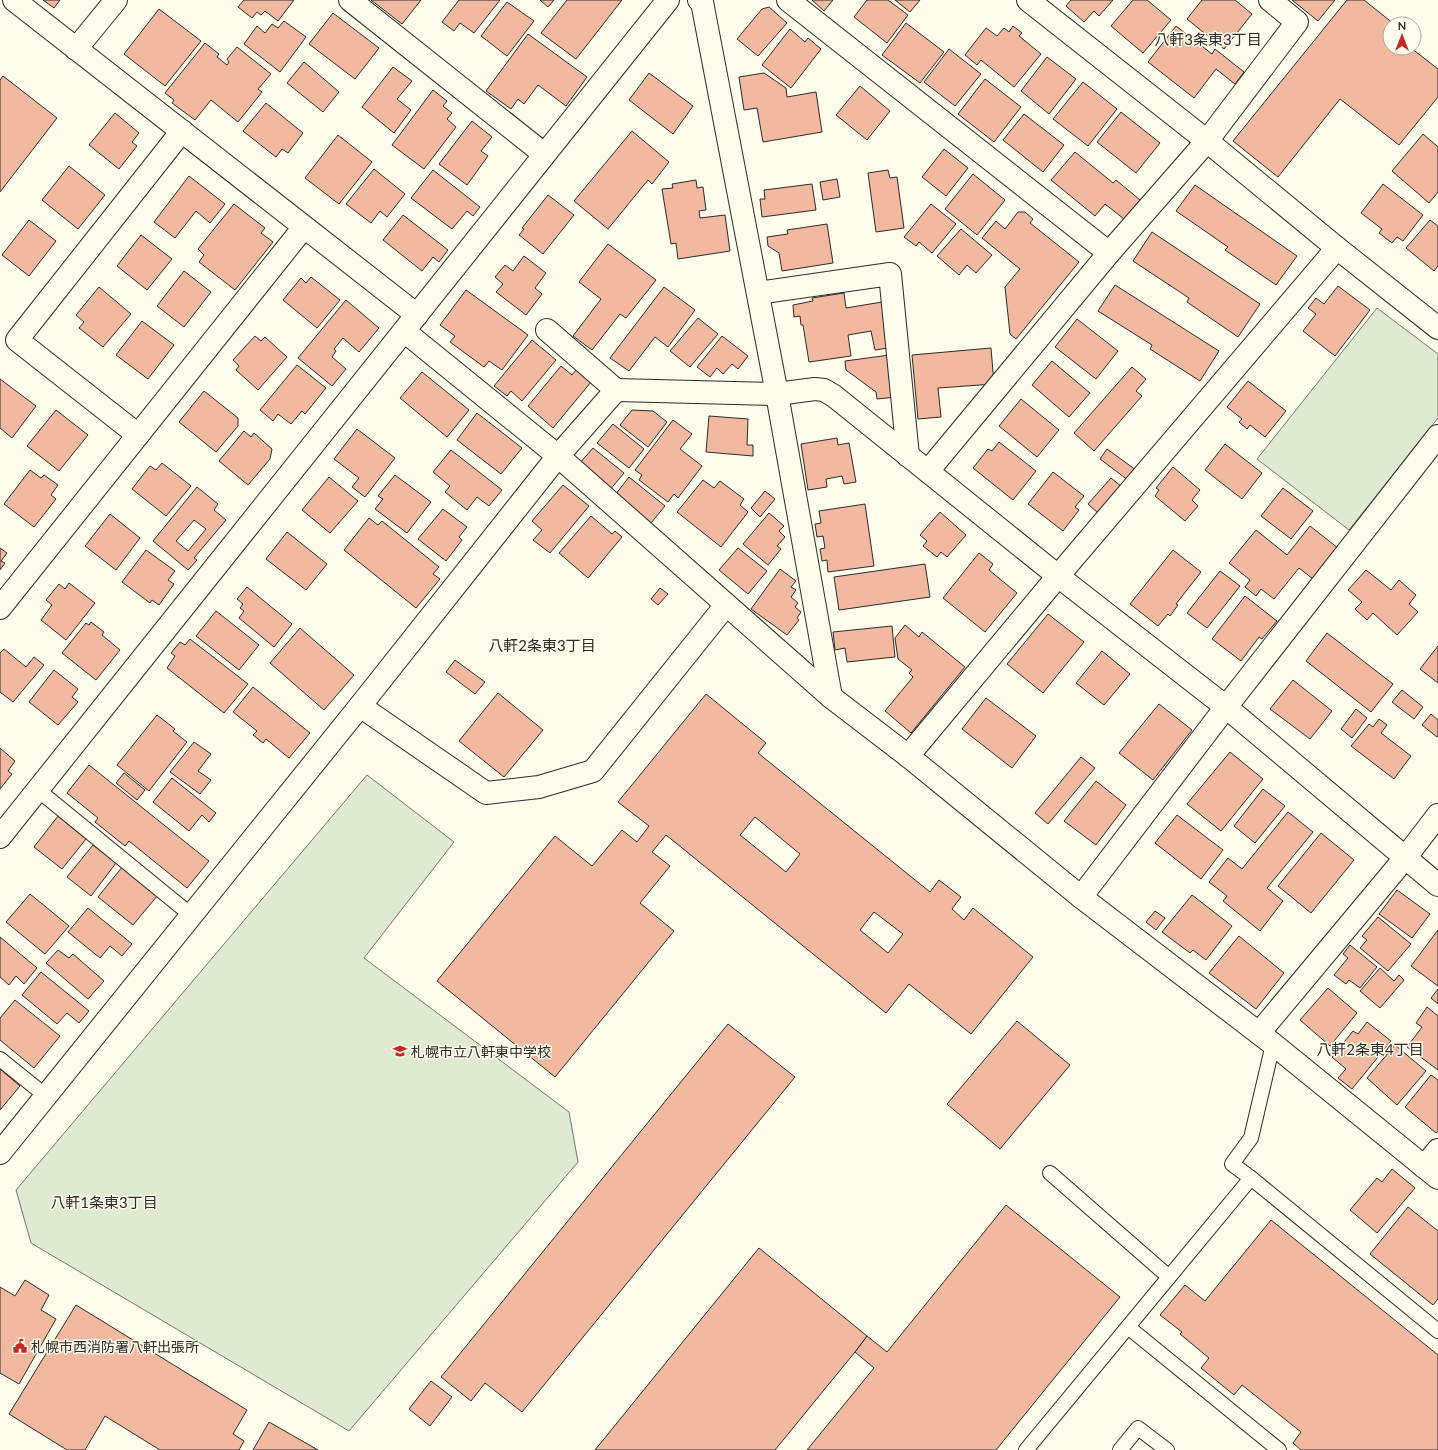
<svg xmlns="http://www.w3.org/2000/svg" width="1438" height="1450" font-family="Lato,'Noto Sans JP',sans-serif">
<style>
.green{fill:#deebd1;stroke:#74746e}
.building{fill:#f2b8a0;stroke:#2b2b2b;fill-rule:evenodd}
.lines{fill:none;stroke-linecap:round;stroke-linejoin:round}
.service-casing{stroke:#2b2b2b;stroke-width:16}
.minor-casing{stroke:#2b2b2b;stroke-width:24}
.service{stroke:#fdfbea;stroke-width:14}
.minor{stroke:#fdfbea;stroke-width:22}
.labels{text-anchor:middle;dominant-baseline:central;stroke-width:3;stroke-linejoin:round;paint-order:stroke}
.poi-label{font-size:14px;fill:#2b2b2b;stroke:#fdfbea;text-anchor:start}
.neighbourhood-label{font-size:15px;fill:#2b2b2b;stroke:#fdfbea}
</style>
<rect width="100%" height="100%" fill="#fdfbea"/>
<g class="green">
<polygon points="1377,308 1438,354 1438,418 1349,530 1257,459"/>
<polygon points="367,775 454,842 364,958 569,1112 578,1162 349,1431 31,1243 16,1190"/>
</g>
<g class="building">
<polygon points="43,0 60,0 54,8"/>
<polygon points="244,0 294,0 278,21 265,11 261,15 257,12 252,18 238,7"/>
<polygon points="371,0 421,0 402,24"/>
<polygon points="459,0 500,0 474,33 460,23 454,31 442,22"/>
<polygon points="540,0 554,0 548,7"/>
<polygon points="567,0 622,0 576,59 541,33"/>
<polygon points="812,0 833,0 824,11"/>
<polygon points="867,0 888,0 908,15 887,43 854,17"/>
<polygon points="895,0 920,0 910,12"/>
<polygon points="1071,0 1113,0 1099,16 1094,11 1084,22 1066,6"/>
<polygon points="1133,0 1147,0 1171,20 1143,53 1111,26"/>
<polygon points="1202,0 1235,0 1252,14 1224,49 1187,19"/>
<polygon points="1292,0 1335,0 1318,21"/>
<polygon points="1347,0 1364,0 1394,24 1390,24 1390,48 1411,48 1438,69 1438,97 1399,145 1340,99 1278,177 1233,141"/>
<polygon points="507,2 534,21 507,56 481,36"/>
<polygon points="769,7 787,23 758,56 737,39 762,9"/>
<polygon points="159,9 201,41 165,86 124,54"/>
<polygon points="333,13 379,48 355,79 309,44"/>
<polygon points="284,21 306,37 280,72 244,44 257,26 265,33 272,24 278,28"/>
<polygon points="906,23 944,52 920,83 882,55"/>
<polygon points="1013,26 1022,33 1019,36 1041,54 1014,87 981,60 977,65 965,55 986,28 997,36 1004,28 1009,32"/>
<polygon points="1176,26 1212,54 1215,49 1244,72 1235,84 1216,69 1194,98 1148,62"/>
<polygon points="790,29 805,42 808,38 821,49 791,88 762,65"/>
<polygon points="528,34 587,77 566,106 538,85 524,104 518,99 511,109 486,91"/>
<polygon points="205,43 219,54 217,57 227,65 229,62 227,59 237,47 271,74 258,89 262,92 238,122 211,100 195,120 172,103 174,100 165,93"/>
<polygon points="949,49 981,74 955,106 924,82"/>
<polygon points="1047,57 1076,79 1049,114 1021,91"/>
<polygon points="304,62 339,92 323,112 287,83"/>
<polygon points="393,67 412,81 397,99 411,110 394,133 362,107"/>
<polygon points="649,73 693,106 673,134 629,100"/>
<polygon points="764,73 786,88 787,97 816,92 822,132 763,142 757,108 744,110 739,77"/>
<polygon points="3,76 57,118 0,192 0,80"/>
<polygon points="985,79 1021,107 994,142 958,114"/>
<polygon points="1083,82 1117,109 1088,146 1053,119"/>
<polygon points="860,86 890,111 867,140 836,115"/>
<polygon points="433,90 447,101 443,106 452,113 447,119 456,127 424,169 392,145"/>
<polygon points="266,103 303,133 288,153 282,149 276,157 243,131"/>
<polygon points="1121,112 1160,143 1136,173 1097,142"/>
<polygon points="115,113 139,133 132,142 137,146 119,169 89,145"/>
<polygon points="1024,114 1064,145 1043,172 1003,140"/>
<polygon points="472,121 492,137 481,151 488,156 467,185 439,164"/>
<polygon points="632,131 669,162 652,184 648,180 608,229 574,201"/>
<polygon points="1423,134 1438,147 1438,192 1429,203 1392,171"/>
<polygon points="338,135 372,162 339,204 305,178"/>
<polygon points="944,149 968,168 946,196 922,177"/>
<polygon points="1075,152 1113,183 1116,180 1140,200 1124,219 1105,204 1095,216 1051,180"/>
<polygon points="69,166 105,195 78,229 42,200"/>
<polygon points="374,169 405,194 387,217 380,211 371,223 346,204"/>
<polygon points="433,170 480,207 473,216 467,211 452,229 411,198"/>
<polygon points="888,170 890,178 897,177 904,228 876,232 868,173"/>
<polygon points="973,174 1005,200 977,235 945,209"/>
<polygon points="189,176 225,204 210,223 196,211 175,238 154,222"/>
<polygon points="837,179 840,197 823,200 820,182"/>
<polygon points="696,180 697,188 703,187 706,210 699,211 700,218 725,215 730,251 678,259 676,243 671,244 662,189 673,188 672,184"/>
<polygon points="812,184 816,210 762,217 760,199 765,199 764,190"/>
<polygon points="1383,184 1423,215 1403,241 1397,237 1392,243 1379,233 1382,229 1361,213"/>
<polygon points="1195,185 1297,256 1276,285 1225,250 1228,247 1176,211"/>
<polygon points="548,195 574,215 543,254 519,235 524,229 522,228"/>
<polygon points="234,204 265,228 261,233 273,242 235,290 199,262 204,255 198,249"/>
<polygon points="931,204 956,224 932,253 919,242 916,246 904,237"/>
<polygon points="1018,212 1025,212 1033,219 1030,223 1079,262 1016,339 1010,334 1005,287 1020,269 982,238 996,221 1005,229"/>
<polygon points="403,215 448,250 439,262 433,257 422,271 383,240"/>
<polygon points="29,220 56,241 29,276 2,255"/>
<polygon points="1430,220 1438,226 1438,266 1434,271 1406,248"/>
<polygon points="827,224 833,263 782,271 779,253 768,246 767,237 788,234 787,230"/>
<polygon points="961,229 992,255 976,273 967,265 959,275 937,256"/>
<polygon points="1152,232 1260,304 1238,337 1187,302 1189,298 1133,261"/>
<polygon points="141,235 172,259 147,290 117,266"/>
<polygon points="608,244 656,280 626,318 620,314 592,350 573,336 601,299 579,282"/>
<polygon points="524,256 546,273 535,288 542,294 526,315 496,292 503,284 495,277 505,265 513,271"/>
<polygon points="184,271 211,292 184,327 157,306"/>
<polygon points="311,277 340,300 317,328 283,300 301,278 306,283"/>
<polygon points="1115,285 1219,351 1200,381 1150,349 1152,345 1098,311"/>
<polygon points="1338,286 1370,310 1335,356 1303,331 1316,314 1308,308 1316,298 1324,304"/>
<polygon points="99,287 131,314 103,347 79,328 84,322 76,315"/>
<polygon points="664,287 695,310 668,347 655,337 629,371 610,358"/>
<polygon points="466,290 528,335 502,370 489,361 484,367 450,342 455,336 440,325"/>
<polygon points="844,293 846,308 882,302 888,348 875,350 871,331 848,335 851,356 809,362 803,325 801,325 800,316 794,317 793,305 813,301 812,298"/>
<polygon points="346,300 379,328 359,352 343,338 334,349 336,351 332,357 346,369 332,386 298,358"/>
<polygon points="698,318 718,334 690,367 670,351"/>
<polygon points="1077,319 1118,351 1096,379 1055,347"/>
<polygon points="142,321 174,345 148,379 116,355"/>
<polygon points="255,336 261,341 265,337 287,357 258,390 236,370 239,366 233,360"/>
<polygon points="722,336 748,356 738,369 732,364 723,374 717,368 710,377 697,367"/>
<polygon points="532,340 556,360 522,401 511,391 507,396 494,386"/>
<polygon points="991,348 994,384 938,388 941,417 918,419 912,355"/>
<polygon points="890,355 896,397 877,399 876,392 846,370 845,361"/>
<polygon points="1052,361 1090,393 1069,417 1032,385"/>
<polygon points="297,365 326,388 305,414 302,411 291,424 278,414 273,421 260,410"/>
<polygon points="561,366 572,375 576,370 591,382 553,428 528,406"/>
<polygon points="1132,367 1146,379 1136,391 1142,396 1094,451 1074,433"/>
<polygon points="422,372 469,410 447,437 400,398"/>
<polygon points="0,379 36,406 12,438 0,428"/>
<polygon points="1248,381 1286,411 1265,437 1250,425 1247,429 1239,422 1242,419 1227,407"/>
<polygon points="204,391 238,418 238,426 216,452 179,422"/>
<polygon points="1021,399 1059,430 1037,457 999,426"/>
<polygon points="56,410 88,435 59,471 27,446"/>
<polygon points="632,410 653,411 667,422 648,447 620,425"/>
<polygon points="477,413 522,448 501,474 457,440"/>
<polygon points="709,416 748,419 747,445 753,445 753,456 706,452"/>
<polygon points="673,420 692,434 680,449 702,466 678,498 674,494 668,502 639,480 642,475 635,470"/>
<polygon points="613,424 644,449 629,468 597,443"/>
<polygon points="357,429 395,458 365,497 352,487 359,478 334,459"/>
<polygon points="244,431 251,437 254,433 272,449 270,459 248,485 219,461"/>
<polygon points="837,438 838,445 849,443 856,482 844,484 842,476 826,479 827,487 808,490 801,444"/>
<polygon points="999,442 1036,471 1013,500 973,468 988,449 992,451"/>
<polygon points="1225,444 1262,473 1242,499 1205,470"/>
<polygon points="593,448 624,473 609,491 578,465"/>
<polygon points="1107,449 1136,470 1128,480 1100,459"/>
<polygon points="451,450 502,490 489,506 477,497 467,510 445,492 450,486 433,472"/>
<polygon points="162,463 191,486 166,516 132,489 150,466 156,470"/>
<polygon points="1173,467 1200,490 1192,500 1198,506 1185,521 1155,496 1159,490 1156,488"/>
<polygon points="30,470 41,478 44,475 58,485 51,495 56,499 34,527 4,504"/>
<polygon points="1053,472 1084,496 1075,507 1079,510 1063,531 1028,504"/>
<polygon points="395,475 431,502 407,533 375,509 383,499 378,496"/>
<polygon points="329,477 358,501 330,533 302,510"/>
<polygon points="629,477 665,506 651,523 615,495"/>
<polygon points="1111,478 1122,487 1099,514 1088,504"/>
<polygon points="703,480 714,488 720,481 744,499 740,505 748,512 721,547 677,512"/>
<polygon points="563,485 589,506 550,553 533,540 542,530 532,521"/>
<path d="M197,487L218,504L214,510L226,520L194,558L197,560L188,570L153,541ZM194,520L206,529L188,551L176,541Z"/>
<polygon points="1283,488 1313,511 1291,539 1261,516"/>
<polygon points="765,491 775,499 760,517 751,508"/>
<polygon points="865,504 874,566 828,572 827,560 822,561 820,549 825,548 823,536 817,537 815,524 821,523 819,511"/>
<polygon points="443,509 467,527 459,537 462,540 446,561 418,539"/>
<polygon points="940,512 966,535 947,557 941,552 937,557 923,546 927,541 920,535"/>
<polygon points="769,513 784,526 779,531 785,537 777,546 781,549 768,565 743,544"/>
<polygon points="110,514 140,538 116,570 85,546"/>
<polygon points="591,516 612,534 615,531 622,537 588,578 559,553"/>
<polygon points="369,518 378,525 382,521 439,567 433,574 440,579 416,608 344,550"/>
<polygon points="1310,526 1338,548 1313,579 1299,568 1274,599 1261,589 1256,596 1245,587 1250,580 1229,563 1256,530 1287,555"/>
<polygon points="287,532 327,564 306,590 266,559"/>
<polygon points="0,548 7,553 1,561 5,563 0,570"/>
<polygon points="738,548 767,571 748,594 719,570"/>
<polygon points="146,550 175,571 168,580 174,584 159,605 152,600 150,603 122,582"/>
<polygon points="1173,550 1201,572 1176,604 1178,605 1170,616 1168,614 1158,626 1130,604"/>
<polygon points="979,553 993,564 989,570 1017,593 985,632 943,598"/>
<polygon points="925,564 930,597 839,610 834,577"/>
<polygon points="780,569 796,581 791,587 796,590 791,597 798,603 795,607 801,612 797,618 799,620 787,635 751,609"/>
<polygon points="1366,570 1391,590 1399,580 1416,595 1409,604 1418,612 1397,635 1373,613 1367,620 1355,609 1362,602 1348,590"/>
<polygon points="1220,571 1240,586 1207,628 1187,613"/>
<polygon points="69,583 95,603 66,640 41,620 52,605 46,600 59,584 65,589"/>
<polygon points="247,587 292,624 274,647 239,618 244,611 240,608 243,604 237,599"/>
<polygon points="660,588 668,594 658,605 651,599"/>
<polygon points="1245,596 1277,621 1262,639 1259,637 1241,661 1212,639"/>
<polygon points="216,611 259,645 239,670 196,636"/>
<polygon points="1048,614 1084,642 1043,693 1007,664"/>
<polygon points="91,622 104,632 102,635 120,650 96,680 62,653 86,623 89,625"/>
<polygon points="905,625 919,637 922,632 965,667 911,733 885,711 913,677 909,673 912,670 898,659 895,638"/>
<polygon points="892,626 895,657 847,662 845,648 835,650 833,632"/>
<polygon points="300,628 354,675 324,710 270,663"/>
<polygon points="1327,633 1393,684 1371,712 1306,661"/>
<polygon points="190,639 248,684 224,713 167,668 175,656 171,653 180,642 185,645"/>
<polygon points="1438,646 1438,683 1420,669"/>
<polygon points="4,649 26,667 34,657 44,665 13,702 0,692 0,653"/>
<polygon points="1102,651 1130,674 1104,705 1076,683"/>
<polygon points="455,660 485,682 475,694 446,672"/>
<polygon points="54,670 78,689 72,697 78,702 58,725 29,702"/>
<polygon points="1293,680 1332,711 1310,739 1270,709"/>
<polygon points="253,687 310,733 289,758 266,739 263,743 253,735 257,731 233,712"/>
<polygon points="1402,690 1423,707 1414,719 1392,702"/>
<polygon points="498,693 543,730 504,777 459,741"/>
<path d="M706,694L766,743L758,753L816,800L930,892L939,880L961,897L952,909L964,920L973,908L1033,957L971,1034L909,984L886,1013L666,835L652,852L670,866L640,903L674,931L555,1077L437,981L555,836L592,866L622,830L637,842L649,826L618,802ZM755,817L800,854L786,872L740,835ZM874,912L903,934L888,953L860,930Z"/>
<polygon points="986,698 1036,736 1012,768 962,729"/>
<polygon points="1159,704 1192,730 1153,780 1119,753"/>
<polygon points="1356,709 1367,718 1352,738 1341,729"/>
<polygon points="1431,714 1438,720 1438,735 1437,737 1422,725"/>
<polygon points="157,715 175,729 173,731 187,742 149,791 117,765"/>
<polygon points="1379,719 1387,725 1381,733 1411,756 1394,779 1351,746 1369,724 1373,727"/>
<polygon points="194,742 211,754 198,771 211,780 200,794 170,772"/>
<polygon points="0,748 15,761 8,771 12,774 0,789"/>
<polygon points="1230,752 1263,779 1221,831 1187,804"/>
<polygon points="1081,757 1095,768 1048,824 1035,813"/>
<polygon points="89,765 209,861 187,888 129,841 125,846 95,822 98,818 67,793"/>
<polygon points="124,773 145,790 137,800 116,783"/>
<polygon points="172,778 216,813 209,822 202,815 189,831 153,802"/>
<polygon points="1096,781 1126,805 1096,845 1064,821"/>
<polygon points="1263,789 1285,806 1255,843 1234,826"/>
<polygon points="1288,812 1313,832 1267,888 1283,901 1260,931 1223,901 1227,896 1209,882 1228,858 1242,869"/>
<polygon points="1177,815 1223,850 1201,879 1155,843"/>
<polygon points="58,816 86,839 62,869 34,847"/>
<polygon points="1321,833 1354,860 1311,913 1278,886"/>
<polygon points="93,845 116,863 91,896 67,877"/>
<polygon points="123,866 158,895 133,925 98,897"/>
<polygon points="1397,890 1430,914 1412,938 1379,914"/>
<polygon points="30,894 69,926 45,954 6,922"/>
<polygon points="1192,895 1232,926 1206,960 1193,950 1190,953 1162,932"/>
<polygon points="88,908 132,944 122,956 110,946 100,958 68,932"/>
<polygon points="1155,911 1165,918 1156,930 1146,922"/>
<polygon points="1378,917 1411,944 1388,971 1360,948 1367,940 1362,936"/>
<polygon points="1438,930 1438,986 1411,966"/>
<polygon points="1239,936 1284,973 1256,1009 1209,973"/>
<polygon points="0,937 37,968 24,984 16,976 9,985 0,977"/>
<polygon points="1350,945 1377,967 1360,988 1349,980 1346,984 1334,975 1348,958 1343,954"/>
<polygon points="58,950 69,958 73,954 104,981 88,999 46,963"/>
<polygon points="1380,968 1394,981 1399,975 1404,980 1380,1008 1360,991"/>
<polygon points="41,972 89,1011 79,1023 67,1013 57,1024 22,995"/>
<polygon points="1328,988 1357,1013 1330,1046 1300,1020"/>
<polygon points="1438,989 1438,1004 1431,998"/>
<polygon points="15,1000 60,1036 34,1068 0,1040 0,1018"/>
<polygon points="1427,1007 1438,1016 1438,1070 1407,1047 1422,1027 1416,1023"/>
<polygon points="1017,1021 1070,1065 1000,1149 947,1104"/>
<polygon points="1367,1022 1391,1041 1352,1089 1338,1078 1346,1069 1332,1057 1353,1031 1358,1034"/>
<polygon points="728,1024 795,1077 522,1412 485,1383 471,1401 441,1377"/>
<polygon points="1395,1045 1426,1071 1397,1105 1367,1078"/>
<polygon points="0,1069 20,1086 0,1110"/>
<polygon points="1431,1075 1438,1080 1438,1131 1436,1133 1405,1107"/>
<polygon points="1392,1169 1415,1188 1377,1233 1350,1210 1377,1178 1382,1182"/>
<polygon points="1006,1205 1120,1297 996,1450 807,1450 874,1368 855,1352 867,1336 887,1352"/>
<polygon points="1408,1207 1438,1231 1438,1299 1433,1305 1370,1254"/>
<polygon points="1271,1220 1438,1355 1438,1450 1301,1450 1293,1443 1301,1432 1242,1385 1234,1395 1201,1368 1209,1358 1180,1334 1182,1332 1160,1315 1185,1285 1205,1301"/>
<polygon points="759,1248 867,1336 855,1352 775,1450 595,1450"/>
<polygon points="25,1280 49,1295 41,1310 56,1319 19,1384 0,1373 0,1287 15,1296"/>
<polygon points="76,1305 247,1410 233,1434 244,1441 239,1450 160,1450 105,1416 85,1450 67,1450 9,1414"/>
<polygon points="431,1381 452,1397 430,1426 409,1409"/>
<polygon points="269,1422 318,1450 253,1450"/>
</g>
<g class="lines">
<defs>
<g id="service">
<polyline points="38,790 191,915"/>
<polyline points="0,1059 46,1096"/>
<polyline points="1050,1173 1169,1277"/>
<polyline points="1251,1178 1232,1164 1251,1138 1273,1044"/>
<polyline points="1128,1327 1279,1450"/>
<polyline points="1026,1450 1251,1178 1438,1331"/>
<polyline points="1120,1450 1138,1428 1167,1450"/>
</g>
<g id="minor">
<polyline points="14,0 417,315"/>
<polyline points="350,0 544,154"/>
<polyline points="699,0 702,2 777,394 831,697"/>
<polyline points="788,0 1109,253"/>
<polyline points="1028,0 1207,141 1337,248 1438,328"/>
<polyline points="76,49 116,0"/>
<polyline points="758,293 890,274 908,456"/>
<polyline points="547,330 616,390"/>
<polyline points="404,331 558,456 831,697 908,756 1081,897 1273,1044 1438,1178"/>
<polyline points="138,435 17,340 182,131"/>
<polyline points="928,471 1109,253 1207,141 1297,22 1270,0"/>
<polyline points="0,608 304,227"/>
<polyline points="360,706 486,793 539,787 593,771 726,605"/>
<polyline points="908,756 1058,576 1337,248"/>
<polyline points="0,837 668,0"/>
<polyline points="1081,897 1226,707 1438,436"/>
<polyline points="1259,1033 1405,858 1438,815"/>
<polyline points="0,1153 360,706 558,456 616,390 777,394 815,389 824,390 834,396 1058,576 1226,707 1438,885"/>
<polyline points="1424,1167 1438,1150"/>
</g>
</defs>
<use href="#service" class="service-casing"/>
<use href="#minor" class="minor-casing"/>
<use href="#service" class="service"/>
<use href="#minor" class="minor"/>
</g>
<defs>
<symbol id="school-bare" viewBox="-9 -9 18 18"><path d="M0-5L7-2L0 1L-7-2ZM-4 1L0 2.5L4 1V4Q0 6-4 4Z" fill="#c62828" stroke="#fdfbea" stroke-width="2.5" paint-order="stroke"/></symbol>
<symbol id="civic-bare" viewBox="-9 -9 18 18"><path d="M-.6-6.5H3V-4.5H.6V-3L4-1V1h2V6H-6V1h2V-1L-.6-3ZM-1.2 2.5V6h2.4V2.5Z" fill="#c62828" stroke="#fdfbea" stroke-width="2.5" paint-order="stroke"/></symbol>
</defs>
<g fill-rule="evenodd">
<use href="#school-bare" x="390" y="1041" width="20" height="20"/>
<use href="#civic-bare" x="10" y="1336" width="20" height="20"/>
</g>
<g class="labels">
<g class="poi-label">
<text x="411" y="1051">札幌市立八軒東中学校</text>
<text x="31" y="1346">札幌市西消防署八軒出張所</text>
</g>
<g class="neighbourhood-label">
<text x="1208" y="39">八軒3条東3丁目</text>
<text x="542" y="645">八軒2条東3丁目</text>
<text x="1370" y="1049">八軒2条東4丁目</text>
<text x="104" y="1202">八軒1条東3丁目</text>
</g>
</g>
<g transform="translate(1402 36)"><circle r="19" fill="#fdfbea" stroke="#a9a89e"/>
<path d="M0-3L7 15L0 10L-7 15Z" fill="#c62828"/>
<text y="-6" font-size="11" font-weight="bold" text-anchor="middle" fill="#2b2b2b">N</text>
</g>
</svg>
